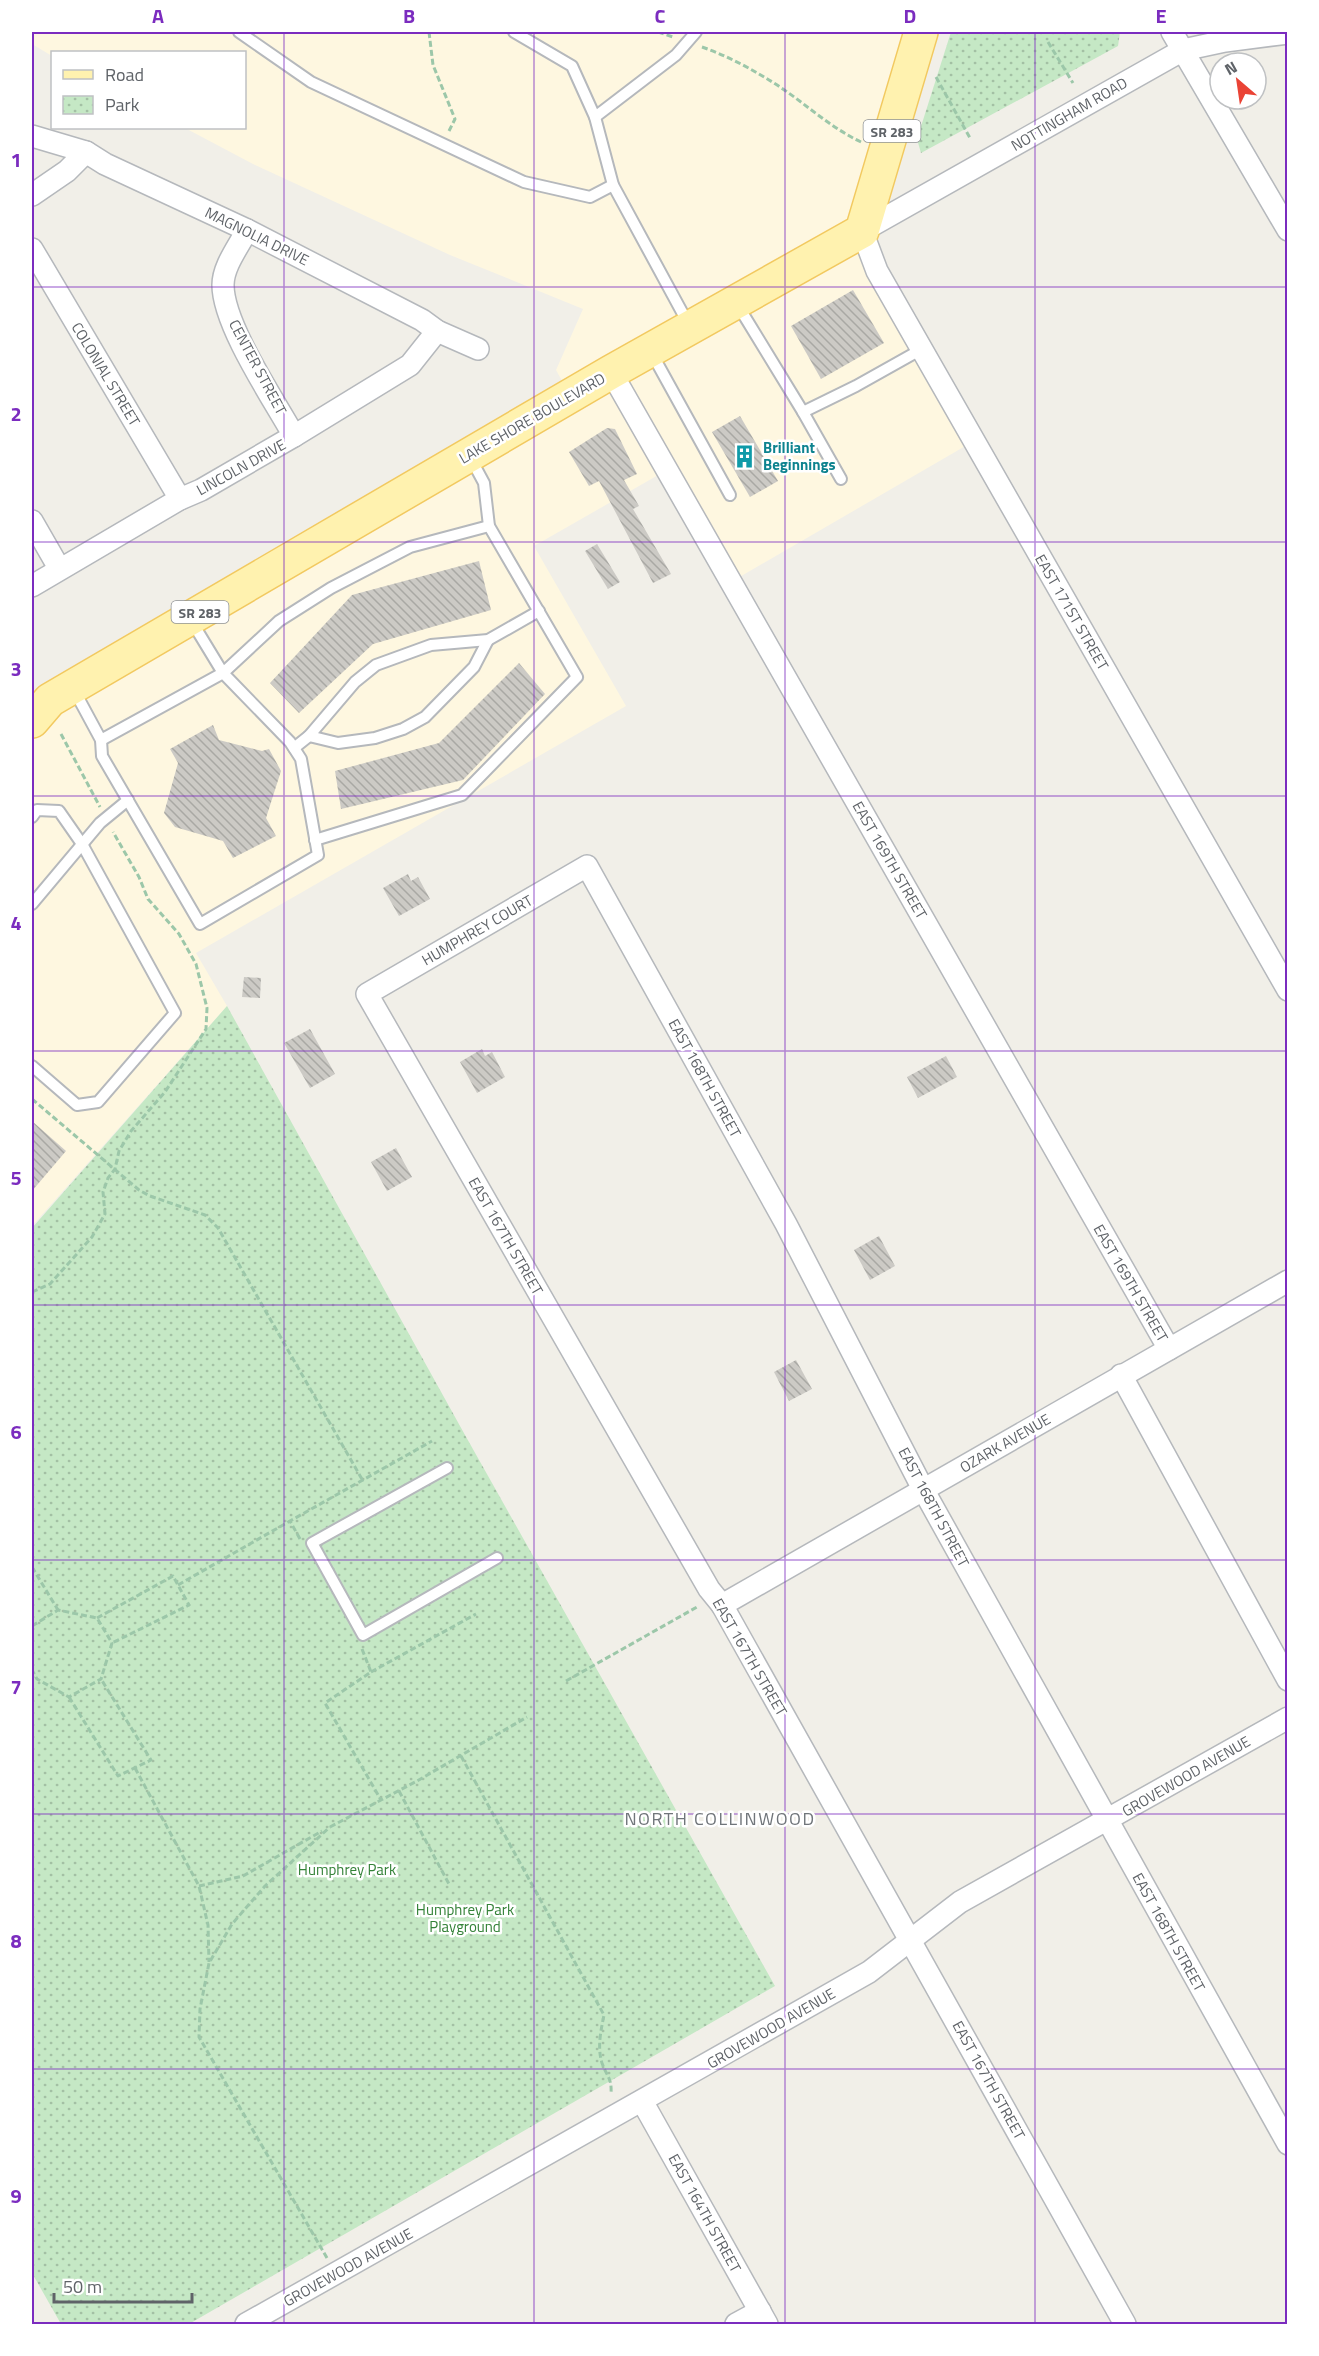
<svg xmlns="http://www.w3.org/2000/svg" width="1319" height="2356" font-family="'Titillium Web',sans-serif">
<style>
.commercial{fill:#fef7e0}
.park{fill:url(#park-dots)}
.building{fill:url(#building-back-hatch)}
.lines{fill:none;stroke-linecap:round;stroke-linejoin:round}
.lane-casing{stroke:#b5b8bc;stroke-width:14}
.street-casing{stroke:#b5b8bc;stroke-width:24}
.primary-casing{stroke:#f2c960;stroke-width:36}
.path{stroke:#9cc7a9;stroke-width:3;stroke-dasharray:6 3;stroke-linecap:butt}
.lane{stroke:#fff;stroke-width:10}
.street{stroke:#fff;stroke-width:21}
.primary{stroke:#fff2af;stroke-width:33}
.grid{fill:none;stroke:#7b2cbf;stroke-width:1.5;stroke-opacity:0.55}
.labels{text-anchor:middle;dominant-baseline:central;stroke-width:5;stroke-linejoin:round;paint-order:stroke}
.shield{fill:#fff;stroke:#8f9295;stroke-width:1.5}
.shield-label{font-size:14px;font-weight:bold;fill:#5f6368}
.street-label{font-size:15px;fill:#5f6368;stroke:#fff}
.culture-label{font-size:15px;font-weight:bold;fill:#0d838f;stroke:#fff;text-anchor:start}
.park-label{font-size:15px;fill:#348238;stroke:#fff}
.quarter-label{font-size:18px;letter-spacing:1.5px;fill:#70757a;stroke:#fff}
.neatline{fill:none;stroke:#7b2cbf;stroke-width:2}
.grid-label{font-size:20px;text-anchor:middle;font-weight:bold;fill:#7b2cbf}
</style>
<defs>
<pattern id="park-dots" width="8" height="8" patternUnits="userSpaceOnUse" patternTransform="scale(1.5)"><rect width="8" height="8" fill="#c5e8c5"/><path d="M2 2h.1M6 6h.1" fill="none" stroke="#a3c0a4" stroke-width="1.8" stroke-linecap="round"/></pattern>
<pattern id="building-back-hatch" width="6" height="6" patternUnits="userSpaceOnUse" patternTransform="scale(1.5)"><rect width="6" height="6" fill="#cccac5"/><path d="M-1 5l2 2M0 0l6 6M5-1l2 2" fill="none" stroke="#a9a8a4"/></pattern>
</defs>
<rect width="100%" height="100%" fill="#f1efe8"/>
<polygon class="commercial" points="32,32 921,32 862,231 974,441 731,582 667,470 534,546 626,706 196,953 227,1006 32,1226 32,721 570,395 556,370 583,309 450,255 253,164 185,128 244,128 244,52 52,52 52,56 32,44"/>
<g class="park">
<polygon points="951,32 1120,32 1118,46 921,153 917,139"/>
<polygon points="227,1006 465,1435 775,1986 189,2324 61,2324 32,2273 32,1228"/>
</g>
<g class="building">
<polygon points="853,290 884,343 821,379 791,326"/>
<polygon points="740,416 778,481 750,497 712,432"/>
<polygon points="607,428 615,429 637,474 624,480 639,506 633,509 671,574 653,583 599,481 589,486 569,452"/>
<polygon points="597,544 620,582 608,589 585,551"/>
<polygon points="479,561 491,610 373,644 299,713 270,683 352,595"/>
<polygon points="519,663 545,694 463,780 341,809 335,771 439,743"/>
<polygon points="213,725 219,740 262,751 269,749 281,771 266,818 276,836 233,858 223,841 175,827 164,813 178,763 170,749"/>
<polygon points="408,874 411,881 418,877 430,899 399,916 383,888"/>
<polygon points="244,977 261,978 260,998 242,997"/>
<polygon points="310,1029 335,1074 310,1088 284,1043"/>
<polygon points="482,1049 485,1056 492,1052 505,1077 477,1093 460,1062"/>
<polygon points="946,1056 957,1077 918,1098 907,1077"/>
<polygon points="32,1121 66,1151 32,1191"/>
<polygon points="396,1148 412,1177 387,1191 371,1162"/>
<polygon points="879,1236 895,1266 870,1280 854,1250"/>
<polygon points="796,1360 812,1389 789,1401 774,1372"/>
</g>
<g class="lines">
<defs>
<g id="lane">
<polyline points="239,32 311,82 524,182 590,197 613,185"/>
<polyline points="514,32 572,66 595,117 613,185 689,325"/>
<polyline points="595,117 676,55 696,32"/>
<polyline points="737,304 803,412 856,386 922,349"/>
<polyline points="651,352 730,495"/>
<polyline points="803,412 841,479"/>
<polyline points="74,690 101,740 102,756 200,924 318,855 301,759 290,742 223,673 192,622"/>
<polyline points="309,736 338,743 375,738 403,729 425,717 474,667 488,640"/>
<polyline points="101,740 223,673 279,621 331,588 410,547 489,526"/>
<polyline points="294,748 309,736 355,682 376,665 431,645 488,640 539,611"/>
<polyline points="32,817 37,810 59,811 82,844 175,1013 98,1102 77,1105 32,1066"/>
<polyline points="315,840 462,795 577,677 489,526 484,483 470,457"/>
<polyline points="32,904 100,823 128,800"/>
<polyline points="447,1468 312,1543 363,1635 497,1558"/>
</g>
<g id="street">
<polyline points="1172,32 1288,230"/>
<polyline points="1288,33 1225,41 1183,50 862,231 877,271 1288,990"/>
<polyline points="32,136 86,152 105,164 247,230 422,320 437,331 478,349"/>
<polyline points="32,195 67,171 86,152"/>
<path d="M247,230C239,246 223,266 223,285C223,325 274,400 294,436"/>
<polyline points="32,249 180,499"/>
<polyline points="611,372 1169,1349"/>
<polyline points="32,521 59,568"/>
<polyline points="32,586 180,499 201,490 294,436 410,365 437,331"/>
<polyline points="1121,1375 1288,1680"/>
<polyline points="722,1605 1288,1281"/>
<polyline points="642,2101 767,2324"/>
<polyline points="246,2324 869,1972 960,1902 1288,1718"/>
<polyline points="736,2324 760,2311"/>
<polyline points="1125,2324 722,1605 709,1589 367,994 587,866 786,1224 924,1491 1288,2144"/>
</g>
<polyline id="primary" points="32,721 50,700 611,372 862,231 921,32"/>
</defs>
<use href="#lane" class="lane-casing"/>
<use href="#street" class="street-casing"/>
<use href="#primary" class="primary-casing"/>
<g class="path">
<polyline points="429,32 433,65 455,119 449,131"/>
<polyline points="658,32 673,37"/>
<polyline points="1048,42 1073,83"/>
<path d="M702,47C725,55 748,67 769,80C801,99 827,126 861,142"/>
<polyline points="936,77 970,138"/>
<polyline points="61,734 100,807"/>
<polyline points="32,1099 139,1190 150,1196 205,1215 218,1228 363,1481"/>
<polyline points="32,1292 50,1284 92,1237 105,1214 103,1192 108,1178 115,1169 119,1151 131,1131 165,1092 206,1029 207,1008 196,964 179,934 148,899 139,877 113,832"/>
<polyline points="300,1539 290,1521 432,1441"/>
<polyline points="32,1567 58,1610"/>
<polyline points="178,1585 290,1521"/>
<polyline points="97,1618 173,1576 189,1605 112,1643"/>
<polyline points="32,1626 58,1610 97,1618 112,1643 101,1679 69,1697 37,1679 32,1670"/>
<polyline points="362,1649 371,1672 325,1703 381,1800"/>
<polyline points="371,1672 476,1614"/>
<polyline points="566,1681 697,1607"/>
<polyline points="69,1697 118,1776 151,1760 101,1679"/>
<path d="M461,1756L604,2015C601,2030 597,2047 602,2063C607,2077 612,2078 611,2094"/>
<polyline points="135,1768 199,1886 208,1925 209,1962"/>
<polyline points="399,1791 449,1884"/>
<polyline points="330,1827 417,1781 527,1717"/>
<polyline points="199,1886 243,1876 322,1831"/>
<polyline points="327,2258 199,2037 200,2009 209,1963 232,1924 265,1886 330,1827"/>
</g>
<use href="#lane" class="lane"/>
<use href="#street" class="street"/>
<use href="#primary" class="primary"/>
</g>
<path class="grid" d="M284,32V2324M534,32V2324M785,32V2324M1035,32V2324M32,287H1288M32,542H1288M32,796H1288M32,1051H1288M32,1305H1288M32,1560H1288M32,1814H1288M32,2069H1288"/>
<defs>
<symbol id="building-bare" viewBox="-9 -9 18 18"><path d="M-4-6H4V6H1V3H-1V6H-4ZM-2.5-4.3h1.7v1.8h-1.7ZM.8-4.3h1.7v1.8H.8ZM-2.5-1h1.7V.8h-1.7ZM.8-1h1.7V.8H.8Z" fill="#0f9aa8" stroke="#fff" stroke-width="2.5" paint-order="stroke"/></symbol>
</defs>
<g fill-rule="evenodd">
<use href="#building-bare" x="728" y="440" width="33" height="33"/>
</g>
<g class="labels">
<g class="shield">
<rect x="863.5" y="120" width="57" height="22" rx="4.5"/>
<rect x="171.5" y="601" width="57" height="22" rx="4.5"/>
</g>
<g class="shield-label">
<text x="892" y="131">SR 283</text>
<text x="200" y="612">SR 283</text>
</g>
<g class="street-label">
<text transform="translate(1069 114) rotate(-30)">NOTTINGHAM ROAD</text>
<text transform="translate(257 236) rotate(26)">MAGNOLIA DRIVE</text>
<text transform="translate(258 367) rotate(62)">CENTER STREET</text>
<text transform="translate(106 374) rotate(59)">COLONIAL STREET</text>
<text transform="translate(532 418) rotate(-30)">LAKE SHORE BOULEVARD</text>
<text transform="translate(241 467) rotate(-29)">LINCOLN DRIVE</text>
<text transform="translate(1072 612) rotate(60)">EAST 171ST STREET</text>
<text transform="translate(890 860) rotate(60)">EAST 169TH STREET</text>
<text transform="translate(477 930) rotate(-30)">HUMPHREY COURT</text>
<text transform="translate(705 1078) rotate(61)">EAST 168TH STREET</text>
<text transform="translate(506 1236) rotate(60)">EAST 167TH STREET</text>
<text transform="translate(1131 1283) rotate(60)">EAST 169TH STREET</text>
<text transform="translate(1005 1443) rotate(-30)">OZARK AVENUE</text>
<text transform="translate(934 1507) rotate(62)">EAST 168TH STREET</text>
<text transform="translate(750 1657) rotate(60)">EAST 167TH STREET</text>
<text transform="translate(1186 1776) rotate(-30)">GROVEWOOD AVENUE</text>
<text transform="translate(1169 1932) rotate(61)">EAST 168TH STREET</text>
<text transform="translate(771 2028) rotate(-30)">GROVEWOOD AVENUE</text>
<text transform="translate(989 2080) rotate(61)">EAST 167TH STREET</text>
<text transform="translate(705 2213) rotate(61)">EAST 164TH STREET</text>
<text transform="translate(348 2267) rotate(-29)">GROVEWOOD AVENUE</text>
</g>
<g class="culture-label">
<text x="763" y="447">Brilliant<tspan x="763" dy="17">Beginnings</tspan></text>
</g>
<g class="park-label">
<text x="347" y="1869">Humphrey Park</text>
<text x="465" y="1909">Humphrey Park<tspan x="465" dy="17">Playground</tspan></text>
</g>
<g class="quarter-label">
<text x="720" y="1818">NORTH COLLINWOOD</text>
</g>
</g>
<rect width="1319" height="2356" fill="none" stroke="#ffffff" stroke-width="66"/>
<rect x="51" y="51" width="195" height="78" fill="#ffffff" stroke="#bfc1c3" stroke-width="1.5"/>
<rect x="63" y="70" width="30" height="9" fill="#fff2af" stroke="#bfc1c3" stroke-width="1.5"/>
<text x="105" y="81" font-size="18" fill="#5f6368">Road</text>
<rect x="63" y="96" width="30" height="18" fill="url(#park-dots)" stroke="#bfc1c3" stroke-width="1.5"/>
<text x="105" y="111" font-size="18" fill="#5f6368">Park</text>
<g transform="translate(1238 81) rotate(331)"><circle r="28" fill="#ffffff" stroke="#bfc1c3" stroke-width="1.5"/>
<path d="M0-4.5L10 22L0 15L-10 22Z" fill="#ea4335"/>
<text y="-9" font-size="16" font-weight="bold" text-anchor="middle" fill="#5f6368">N</text>
</g>
<path d="M54 2293v9h138v-9" fill="none" stroke="#5f6368" stroke-width="3"/>
<text x="63" y="2293" font-size="18" fill="#5f6368" stroke="#ffffff" stroke-width="4.5" paint-order="stroke">50 m</text>
<rect x="33" y="33" width="1253" height="2290" class="neatline"/>
<g class="grid-label">
<text x="158" y="23">A</text>
<text x="409" y="23">B</text>
<text x="660" y="23">C</text>
<text x="910" y="23">D</text>
<text x="1161" y="23">E</text>
<text x="16" y="167">1</text>
<text x="16" y="421">2</text>
<text x="16" y="676">3</text>
<text x="16" y="930">4</text>
<text x="16" y="1185">5</text>
<text x="16" y="1439">6</text>
<text x="16" y="1694">7</text>
<text x="16" y="1948">8</text>
<text x="16" y="2203">9</text>
</g>
</svg>
